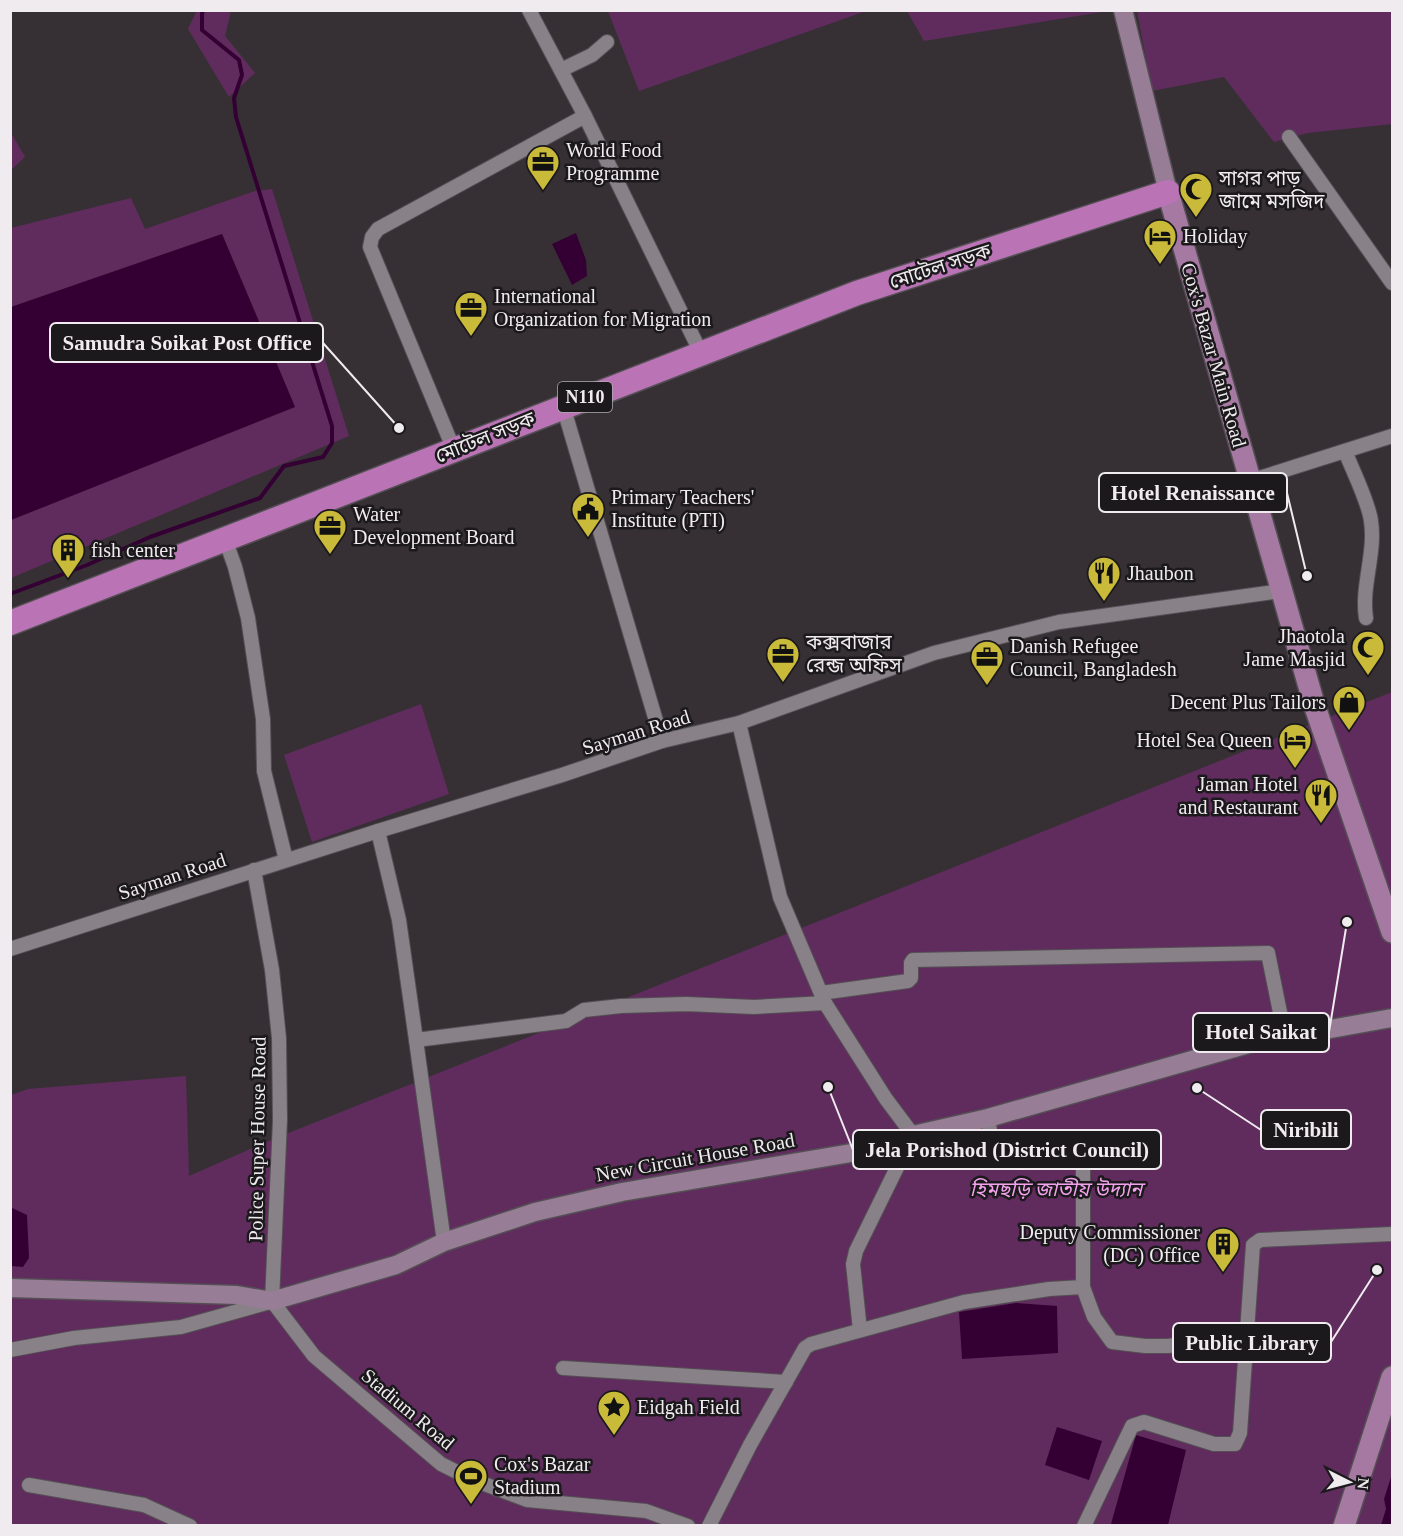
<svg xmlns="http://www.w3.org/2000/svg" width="1403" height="1536" font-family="'Times New Roman','Noto Sans Bengali',serif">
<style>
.green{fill:#602c5e}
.water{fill:#340034}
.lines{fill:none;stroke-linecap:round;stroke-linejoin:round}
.stream{stroke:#340034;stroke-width:4}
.street-casing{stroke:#544f54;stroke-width:16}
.secondary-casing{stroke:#544f54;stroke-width:21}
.primary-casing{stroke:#544f54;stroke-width:24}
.highway-casing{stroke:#544f54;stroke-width:27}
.street{stroke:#888187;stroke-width:14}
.secondary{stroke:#977d95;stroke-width:18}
.primary{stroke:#a679a3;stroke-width:21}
.highway{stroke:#ba74b6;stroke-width:24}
.labels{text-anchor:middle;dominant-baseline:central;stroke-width:5;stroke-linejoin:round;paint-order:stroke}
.shield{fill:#1b191b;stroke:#afacaf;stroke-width:1.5}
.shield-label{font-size:18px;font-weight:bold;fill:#efebef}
.poi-label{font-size:20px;fill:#efebef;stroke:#1b191b;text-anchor:start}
.street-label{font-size:20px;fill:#efebef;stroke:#1b191b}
.park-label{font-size:20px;font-style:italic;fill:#f2a2ed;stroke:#1b191b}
.leader{fill:none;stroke:#efebef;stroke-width:2}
.callout-dot{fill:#efebef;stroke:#1b191b;stroke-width:2}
.callout{fill:#1b191b;stroke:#efebef;stroke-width:2}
.callout-label{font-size:21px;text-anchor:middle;font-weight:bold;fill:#efebef}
</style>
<rect width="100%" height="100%" fill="#363035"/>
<g class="green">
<polygon points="197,10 231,11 225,36 255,73 229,97 188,29"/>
<polygon points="608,11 866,11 639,91"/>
<polygon points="907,11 1108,11 924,41"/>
<polygon points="1137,11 1392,11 1392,124 1308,133 1274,142 1224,77 1152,91"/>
<polygon points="10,131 25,157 11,170 10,170"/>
<polygon points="272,189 349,436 11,578 11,520 295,407 222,234 11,307 11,228 131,198 145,229 255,191"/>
<polygon points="1392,692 1392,1525 11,1526 11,1095 28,1089 186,1076 189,1176 271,1140"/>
<polygon points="421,704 449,794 312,842 284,755"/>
</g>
<g class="water">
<polygon points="576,233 586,260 587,276 572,285 552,244"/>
<polygon points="222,234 295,407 11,520 11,307"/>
<polygon points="10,1207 27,1215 29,1258 23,1267 11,1266"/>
<polygon points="1016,1303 1057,1306 1058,1353 962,1359 959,1312"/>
<polygon points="1057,1427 1102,1441 1089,1480 1045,1465"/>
<polygon points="1136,1435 1186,1450 1168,1525 1111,1524"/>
<polygon points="1392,1474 1392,1525 1381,1525 1386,1509 1384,1499"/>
</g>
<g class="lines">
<polyline class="stream" points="10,594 87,565 150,537 260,498 284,466 323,457 332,443 332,426 236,117 234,98 242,75 239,60 202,30 202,13 204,10"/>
<defs>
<g id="street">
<polyline points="529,10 585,116"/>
<polyline points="561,70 592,55 607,42"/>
<polyline points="1289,137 1392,283"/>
<polyline points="563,406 662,741"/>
<polyline points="454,450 370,247 372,237 378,229 585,116 701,353"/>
<path d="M1345,451C1352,469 1369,503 1371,521C1376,553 1361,586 1366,618"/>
<polyline points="1250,481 1392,436"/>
<polyline points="225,539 235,567 248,618 263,719 264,771 286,860"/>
<polyline points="739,723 780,897 825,1003 886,1099 913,1135 856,1251 853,1264 860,1330"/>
<polyline points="378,831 399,920 416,1040"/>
<polyline points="254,870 272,970 279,1038 280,1120 272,1301"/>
<polyline points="10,949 378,831 562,775 662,741 739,723 934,653 1059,622 1281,591"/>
<polyline points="821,993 908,981 911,978 911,963 913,960 1268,953 1285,1037"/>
<polyline points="988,1118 992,1143 1079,1148 1083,1152 1083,1287 1094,1317 1112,1342 1145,1346 1168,1346 1248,1336"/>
<polyline points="444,1242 416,1040 566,1021 584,1010 621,1006 686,1004 754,1007 825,1003"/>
<polyline points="272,1301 314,1356 441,1464 471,1479 527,1500 646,1511 688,1526"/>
<polyline points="10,1350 74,1338 181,1327 270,1302"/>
<polyline points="563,1368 786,1382"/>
<polyline points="29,1485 144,1505 190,1526"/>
<polyline points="709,1526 750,1445 805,1348 811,1344 964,1302 1049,1289 1083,1287"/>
<polyline points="1084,1526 1132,1426 1144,1422 1214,1444 1235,1444 1240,1433 1253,1245 1260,1240 1392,1234"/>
</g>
<g id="secondary">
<polyline points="1123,10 1168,192"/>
<polyline points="10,1288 237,1295 272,1301 396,1265 444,1242 535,1212 622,1192 857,1152 913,1135 988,1118 1252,1043 1392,1018"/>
</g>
<g id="primary">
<polyline points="1168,192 1314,704 1392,932"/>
<polyline points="1344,1526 1392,1377"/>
</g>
<polyline id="highway" points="10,623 857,293 1168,192"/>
</defs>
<use href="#street" class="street-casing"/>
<use href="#secondary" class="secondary-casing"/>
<use href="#primary" class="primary-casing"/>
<use href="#highway" class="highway-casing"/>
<use href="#street" class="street"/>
<use href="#secondary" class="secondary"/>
<use href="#primary" class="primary"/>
<use href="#highway" class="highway"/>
</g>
<defs>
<symbol id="office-pin" viewBox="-11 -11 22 30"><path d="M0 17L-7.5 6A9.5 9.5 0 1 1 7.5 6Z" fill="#caba3a" stroke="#1b191b"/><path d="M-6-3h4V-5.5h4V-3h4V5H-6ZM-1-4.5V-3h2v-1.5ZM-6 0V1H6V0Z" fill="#111"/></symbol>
<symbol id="mosque-pin" viewBox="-11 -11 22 30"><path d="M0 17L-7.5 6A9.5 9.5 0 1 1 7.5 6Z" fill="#caba3a" stroke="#1b191b"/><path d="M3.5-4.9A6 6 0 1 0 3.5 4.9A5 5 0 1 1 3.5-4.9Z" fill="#111"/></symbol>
<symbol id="hotel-pin" viewBox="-11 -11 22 30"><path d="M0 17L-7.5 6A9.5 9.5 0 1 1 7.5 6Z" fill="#caba3a" stroke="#1b191b"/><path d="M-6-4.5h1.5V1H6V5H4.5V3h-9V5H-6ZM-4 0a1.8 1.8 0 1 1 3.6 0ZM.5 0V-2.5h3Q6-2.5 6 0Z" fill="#111"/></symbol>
<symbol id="civic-pin" viewBox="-11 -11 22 30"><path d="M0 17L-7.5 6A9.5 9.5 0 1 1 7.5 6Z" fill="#caba3a" stroke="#1b191b"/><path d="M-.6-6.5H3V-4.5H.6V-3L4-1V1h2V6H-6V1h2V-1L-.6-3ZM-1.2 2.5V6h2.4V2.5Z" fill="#111"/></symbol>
<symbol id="building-pin" viewBox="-11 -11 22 30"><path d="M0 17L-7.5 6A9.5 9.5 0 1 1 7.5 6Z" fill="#caba3a" stroke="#1b191b"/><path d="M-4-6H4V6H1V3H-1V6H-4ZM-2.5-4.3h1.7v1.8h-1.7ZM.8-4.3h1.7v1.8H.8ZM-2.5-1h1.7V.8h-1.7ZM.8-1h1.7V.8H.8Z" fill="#111"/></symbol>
<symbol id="restaurant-pin" viewBox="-11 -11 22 30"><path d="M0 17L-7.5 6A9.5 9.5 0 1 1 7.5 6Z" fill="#caba3a" stroke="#1b191b"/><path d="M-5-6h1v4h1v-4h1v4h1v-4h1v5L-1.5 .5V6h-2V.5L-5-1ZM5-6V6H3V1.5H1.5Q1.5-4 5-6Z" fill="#111"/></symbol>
<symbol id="shop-pin" viewBox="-11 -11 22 30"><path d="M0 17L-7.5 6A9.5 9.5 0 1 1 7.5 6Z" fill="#caba3a" stroke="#1b191b"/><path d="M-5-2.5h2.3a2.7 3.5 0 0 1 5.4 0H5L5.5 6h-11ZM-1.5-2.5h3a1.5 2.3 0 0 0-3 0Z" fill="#111"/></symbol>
<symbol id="sight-pin" viewBox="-11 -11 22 30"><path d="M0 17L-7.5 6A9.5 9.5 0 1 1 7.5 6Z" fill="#caba3a" stroke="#1b191b"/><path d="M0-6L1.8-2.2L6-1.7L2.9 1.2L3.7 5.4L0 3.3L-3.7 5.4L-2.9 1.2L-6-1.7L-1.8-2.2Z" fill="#111"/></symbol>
<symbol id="stadium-pin" viewBox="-11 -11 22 30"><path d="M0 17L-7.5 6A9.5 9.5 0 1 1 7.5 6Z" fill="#caba3a" stroke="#1b191b"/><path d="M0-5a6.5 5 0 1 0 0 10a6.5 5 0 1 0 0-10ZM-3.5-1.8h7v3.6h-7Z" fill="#111"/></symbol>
</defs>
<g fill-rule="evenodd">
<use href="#office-pin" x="524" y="143" width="38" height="52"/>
<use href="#mosque-pin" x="1177" y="170" width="38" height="52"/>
<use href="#hotel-pin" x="1141" y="217" width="38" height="52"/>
<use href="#office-pin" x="452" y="289" width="38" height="52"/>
<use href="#civic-pin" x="569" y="490" width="38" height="52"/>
<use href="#office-pin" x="311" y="507" width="38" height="52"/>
<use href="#building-pin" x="49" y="531" width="38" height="52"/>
<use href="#restaurant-pin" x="1085" y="554" width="38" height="52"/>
<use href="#mosque-pin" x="1349" y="628" width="38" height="52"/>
<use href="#office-pin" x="764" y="635" width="38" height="52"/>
<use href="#office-pin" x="968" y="638" width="38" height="52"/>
<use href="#shop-pin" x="1330" y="683" width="38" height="52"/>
<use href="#hotel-pin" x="1276" y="721" width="38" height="52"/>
<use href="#restaurant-pin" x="1302" y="776" width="38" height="52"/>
<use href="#building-pin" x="1204" y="1225" width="38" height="52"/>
<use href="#sight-pin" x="595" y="1388" width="38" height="52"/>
<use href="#stadium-pin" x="452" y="1457" width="38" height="52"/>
</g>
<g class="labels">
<rect class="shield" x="558" y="382" width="54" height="30" rx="4.5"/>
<g class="shield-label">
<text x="585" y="397">N110</text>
</g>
<g class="poi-label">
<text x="566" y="150">World Food<tspan x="566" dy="23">Programme</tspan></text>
<text x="1219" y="178">সাগর পাড়<tspan x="1219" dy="23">জামে মসজিদ</tspan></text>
<text x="1183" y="236">Holiday</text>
<text x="494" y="296">International<tspan x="494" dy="23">Organization for Migration</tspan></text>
<text x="611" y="497">Primary Teachers'<tspan x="611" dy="23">Institute (PTI)</tspan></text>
<text x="353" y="514">Water<tspan x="353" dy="23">Development Board</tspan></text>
<text x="91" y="550">fish center</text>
<text x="1127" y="573">Jhaubon</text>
<text x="1345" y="636" text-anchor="end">Jhaotola<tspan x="1345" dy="23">Jame Masjid</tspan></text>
<text x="806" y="642">কক্সবাজার<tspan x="806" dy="23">রেন্জ অফিস</tspan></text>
<text x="1010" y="646">Danish Refugee<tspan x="1010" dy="23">Council, Bangladesh</tspan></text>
<text x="1326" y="702" text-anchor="end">Decent Plus Tailors</text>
<text x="1272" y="740" text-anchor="end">Hotel Sea Queen</text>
<text x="1298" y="784" text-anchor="end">Jaman Hotel<tspan x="1298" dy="23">and Restaurant</tspan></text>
<text x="1200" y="1232" text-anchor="end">Deputy Commissioner<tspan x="1200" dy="23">(DC) Office</tspan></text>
<text x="637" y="1407">Eidgah Field</text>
<text x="494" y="1464">Cox's Bazar<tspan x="494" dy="23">Stadium</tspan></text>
</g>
<g class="street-label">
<text transform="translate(940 266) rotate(-18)">মোটেল সড়ক</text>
<text transform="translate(1214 355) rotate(74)">Cox's Bazar Main Road</text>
<text transform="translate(485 437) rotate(-22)">মোটেল সড়ক</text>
<text transform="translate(636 732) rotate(-17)">Sayman Road</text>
<text transform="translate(172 876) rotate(-18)">Sayman Road</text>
<text transform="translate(257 1139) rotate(-89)">Police Super House Road</text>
<text transform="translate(695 1157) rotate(-10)">New Circuit House Road</text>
<text transform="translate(408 1409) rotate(40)">Stadium Road</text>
</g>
<g class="park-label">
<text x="1056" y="1189">হিমছড়ি জাতীয় উদ্যান</text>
</g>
</g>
<path class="leader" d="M399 428L323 343M1307 576L1287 493M1347 922L1329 1032M1197 1088L1261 1130M828 1087L853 1150M1377 1270L1331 1342"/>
<g class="callout-dot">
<circle cx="399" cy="428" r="6"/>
<circle cx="1307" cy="576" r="6"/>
<circle cx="1347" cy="922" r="6"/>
<circle cx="1197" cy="1088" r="6"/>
<circle cx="828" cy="1087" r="6"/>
<circle cx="1377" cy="1270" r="6"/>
</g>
<g class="callout">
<rect x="50" y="323" width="273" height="39" rx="6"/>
<rect x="1099" y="473" width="188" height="39" rx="6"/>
<rect x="1193" y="1013" width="136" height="39" rx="6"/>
<rect x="1261" y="1110" width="90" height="39" rx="6"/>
<rect x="853" y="1130" width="308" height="39" rx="6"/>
<rect x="1173" y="1323" width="158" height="39" rx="6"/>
</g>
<g class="callout-label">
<text x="187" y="350">Samudra Soikat Post Office</text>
<text x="1193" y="500">Hotel Renaissance</text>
<text x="1261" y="1039">Hotel Saikat</text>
<text x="1306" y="1137">Niribili</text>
<text x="1007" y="1157">Jela Porishod (District Council)</text>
<text x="1252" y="1350">Public Library</text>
</g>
<rect width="1403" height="1536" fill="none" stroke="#efebef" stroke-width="24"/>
<g transform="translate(1349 1482) rotate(96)" stroke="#1b191b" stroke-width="4.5" paint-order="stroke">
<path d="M0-4.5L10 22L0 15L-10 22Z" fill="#efebef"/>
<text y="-9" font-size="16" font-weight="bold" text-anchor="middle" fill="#efebef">N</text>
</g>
</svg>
